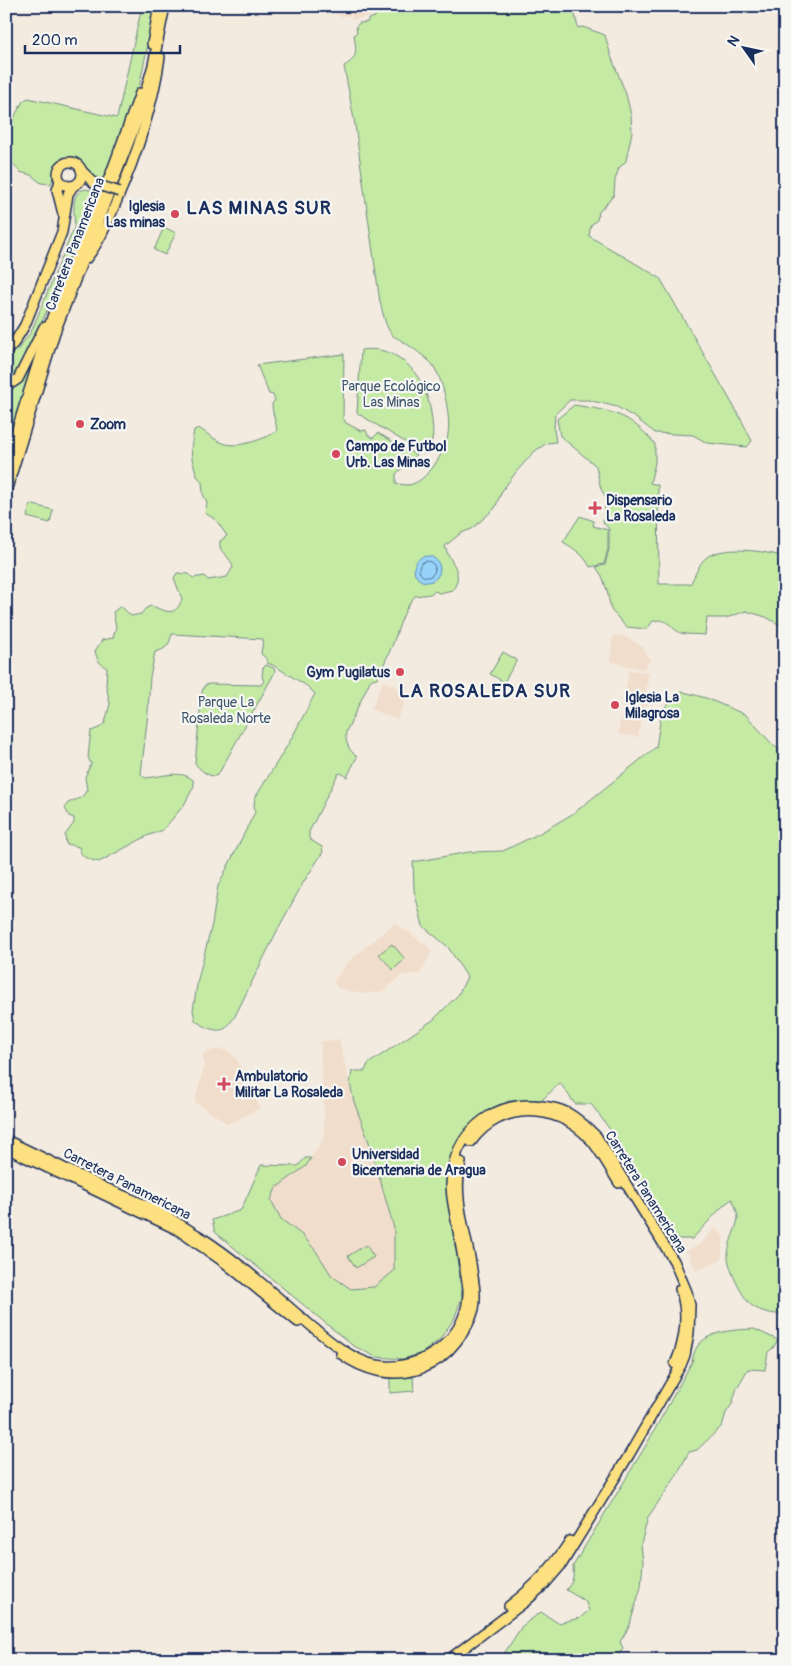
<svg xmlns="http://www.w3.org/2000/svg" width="791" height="1666" font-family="Pangolin,sans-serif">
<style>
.built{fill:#f1ddcb}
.green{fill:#c5eaa4;stroke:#708c81}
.water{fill:#97d3f8;stroke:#6591ba}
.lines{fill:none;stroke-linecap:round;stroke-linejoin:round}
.shore{stroke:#4d719c;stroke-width:1}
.stream{stroke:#6591ba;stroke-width:1}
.primary-casing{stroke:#1b2f5e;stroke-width:12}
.primary{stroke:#fde080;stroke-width:9}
.primary-bridge-casing{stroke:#1b2f5e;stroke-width:12;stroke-linecap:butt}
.primary-bridge{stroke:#fde080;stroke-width:9}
.poi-dot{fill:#d1495b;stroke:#f6f6f2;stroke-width:2}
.labels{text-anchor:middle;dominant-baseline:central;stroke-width:4.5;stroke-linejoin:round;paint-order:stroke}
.poi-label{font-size:14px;font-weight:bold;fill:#1b2f5e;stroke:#f6f6f2;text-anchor:start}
.street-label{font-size:14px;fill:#1b2f5e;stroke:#f6f6f2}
.park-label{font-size:14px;fill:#3d546c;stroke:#f6f6f2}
.district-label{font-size:19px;font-weight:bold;letter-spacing:1px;fill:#1b2f5e;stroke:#f6f6f2}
</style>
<rect width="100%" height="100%" fill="#f4ebe0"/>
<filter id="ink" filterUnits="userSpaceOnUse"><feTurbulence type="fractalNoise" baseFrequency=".02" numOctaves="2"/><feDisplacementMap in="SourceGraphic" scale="10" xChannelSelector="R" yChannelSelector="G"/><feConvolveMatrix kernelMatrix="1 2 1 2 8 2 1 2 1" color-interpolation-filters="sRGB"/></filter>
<g filter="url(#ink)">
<g class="built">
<polygon points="338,6 375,6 375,8 373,9 373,16 352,20 352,15 340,17"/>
<polygon points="620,635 624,636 643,647 645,653 651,659 643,670 610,661 613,636"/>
<polygon points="629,670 649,673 645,696 649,697 648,706 644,706 638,737 618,734"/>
<polygon points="383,681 409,692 397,720 371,709"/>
<polygon points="395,922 432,950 420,974 402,975 383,991 364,994 337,988 333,982 348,962"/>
<polygon points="339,1039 354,1102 369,1142 394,1228 395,1271 374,1287 351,1289 332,1276 316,1251 302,1235 281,1219 271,1200 276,1188 306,1166 324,1137 324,1112 320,1042"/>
<polygon points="219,1049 228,1051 237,1059 260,1108 228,1124 195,1102 204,1065 203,1053"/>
<polygon points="714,1228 724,1236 721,1260 696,1271 687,1251 702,1243"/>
</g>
<g class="green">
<path d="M142,6H156L138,92L103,179L91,176L74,158C59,163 55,169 51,184L41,183L31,175L20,172L6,156V132L23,101L28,98L117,118Z"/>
<path d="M377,6H573L578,28L583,27L605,35L611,56L626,94L631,115L632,132L626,161L619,168L615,180L614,195L599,212L597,220L591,225L589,236L660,278L741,419L752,441L747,447L707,443L693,435L655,433L637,419L617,407L588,400H570L555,414L554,429L556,442L547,443L535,451L516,472L502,491L495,508L472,529L461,533L445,546C449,563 465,570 453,590L439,593L435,591L430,594L415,596C401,612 398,634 389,653C385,662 381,670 377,678L372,679L370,681L346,732C345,743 349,750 357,757L347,777L341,773L338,774L309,832V839L322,847L323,852L303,883L279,927L234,1018C231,1021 229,1025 226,1028C217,1034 202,1026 195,1020L193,1010L198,979L212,924L218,886L255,812L254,804L255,798L290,741L315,694L307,686L273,665L267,663L266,658L261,654L263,639L172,634C169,645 167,649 155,652L150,677L148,713L141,774L145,778C160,777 181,769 193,780L194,786L184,805L163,830L147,836L99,862C89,859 81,859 79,847L66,844L65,835L74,823V818L69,816L65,808L68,803L82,797L87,790L85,777L91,764L88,757L91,731L99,728L105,723L110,704L106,685L107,668C99,664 97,659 95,651L102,640L113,638L116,627L113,612L121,606L131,616L141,614L146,608L151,606C165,610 175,619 182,599L174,578L177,573L189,574L193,578L204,576L208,580L227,577L233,567C232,564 231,561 229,559C223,551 219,552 220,541L227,536L216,520L205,513L207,503L203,494L202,482L197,476L192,459L191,448L194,430L199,428C206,433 215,440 223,443C237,449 265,439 277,431C276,422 272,413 272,404L275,400L273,395L269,394L257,365L344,354L343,418L346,423L361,431L366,430L368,435L373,438L378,433L416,455L396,474V484C400,484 404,485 408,485C427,483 446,451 448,434C451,416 443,378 432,364C427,358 409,345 402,341C399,339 394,337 392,335C385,326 383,313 380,302L355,125L344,66C359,58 356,50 354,35L357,32L356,27L359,23L368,22V19L375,17V11L377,10Z"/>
<path d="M86,189L99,193L21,369C17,375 14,379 6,377V359L19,348L31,332L74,228C76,215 68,192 86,189Z"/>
<polygon points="164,227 176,233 165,255 154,250"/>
<path d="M44,335L6,455L9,400L6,386C14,387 18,384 24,379Z"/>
<path d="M361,350C401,344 426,378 431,413C432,421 434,432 432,440C430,445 427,450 425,454L357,413Z"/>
<path d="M574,405C612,411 629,413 655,444V463L650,483L658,485L659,584H690C695,577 699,562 707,557C724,545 765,551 785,557V638V628L766,617L746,611L726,618H707L705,635C697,634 688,635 681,633C670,629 669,617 653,621L647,629L626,627L611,610L607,590L602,576L596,567L605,565L609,549V529L603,522L606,498L601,489L596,466L560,436L557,419Z"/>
<polygon points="30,504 53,510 50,523 27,517"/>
<path d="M580,516L594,521L593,526L608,530V549L604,564L590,567C584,555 575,549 563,542Z"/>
<polygon points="503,652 517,660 504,682 490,674"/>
<path d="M266,665L274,668L275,672L219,773L216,776C208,777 199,769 195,763L202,692L204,686L208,684L261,685L264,681L262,677L263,668Z"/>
<path d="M680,691L706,698L746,715L773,745L785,754V1314C774,1315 760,1312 751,1305C742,1297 728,1268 728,1256C728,1242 736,1231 738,1218C738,1212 734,1204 732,1199L724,1205L692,1239H678L667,1226L617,1139L591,1104H575L560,1083L542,1100L508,1101L472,1128L457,1152L453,1226L462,1297L454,1319L439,1340L422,1353L403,1359L376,1357L352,1345L215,1232L212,1220L241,1210L261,1165L298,1166L305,1158H311L306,1166L276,1188L271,1200L281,1219L302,1235L316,1251L332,1276L351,1289L374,1287L394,1271V1228L369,1142L354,1102L350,1083L352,1071H365L368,1064L433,1020L458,995L467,977L448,947L423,926L414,890L413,862L469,852L503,851L540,833L574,813L656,747L662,710Z"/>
<polygon points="392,944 405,959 393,970 379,954"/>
<polygon points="366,1245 374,1257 356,1268 348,1256"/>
<path d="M754,1329L778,1340L773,1348L768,1352L765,1370L748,1369L737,1388L732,1404L726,1413L722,1426L697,1450L689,1452L675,1478L648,1517L641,1544L643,1562L641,1587L629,1627L620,1642L623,1648L619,1655L614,1660H500L522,1626L541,1612L558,1623L580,1618L589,1610L585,1601L566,1590C573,1582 574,1577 573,1566L648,1442L692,1362C693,1357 694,1351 697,1347C708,1330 736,1330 754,1329Z"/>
<polygon points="413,1377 414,1391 390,1393 390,1378"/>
</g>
<circle class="water" cx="427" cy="569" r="13"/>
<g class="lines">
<circle class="shore" cx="427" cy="569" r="8"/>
<polyline class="stream" points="346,1660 355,1655"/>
<defs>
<g id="primary">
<polyline points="152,44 159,6"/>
<circle cx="70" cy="174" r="12"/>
<polyline points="81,170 95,184"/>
<polyline points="60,181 57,190 63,214"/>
<path d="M86,259C99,243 107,224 115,205C136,157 153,108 160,57"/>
<polyline points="6,351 14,343 25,325 62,232 68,194 73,186"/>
<polyline points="6,382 12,383 18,379 44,327"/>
<polyline points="6,464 52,317 70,270 111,173 140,93"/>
<polyline points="6,492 55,332 138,118 153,65 165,6"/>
<path d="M6,1140C36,1154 65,1169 95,1183C114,1192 134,1200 154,1209C169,1217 184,1227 199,1236C234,1258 266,1287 297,1314C318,1331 348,1360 376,1365C423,1373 470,1337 468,1289C465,1268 461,1247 457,1226C454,1208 449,1190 452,1173C458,1128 499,1099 542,1106C551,1107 560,1109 568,1113C579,1119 588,1128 597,1137L674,1261L687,1292L690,1305L689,1333L685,1355L681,1365L629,1455L562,1564L544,1585L525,1602L448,1660"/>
<path d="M471,1142C500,1101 556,1103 589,1138C601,1150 609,1168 619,1183"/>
<polyline points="6,1148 178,1230 224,1262 298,1322"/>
<path d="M341,1354C364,1371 392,1378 420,1369C436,1363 446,1355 456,1342C464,1332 471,1321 474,1309C477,1293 473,1279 471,1263C465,1230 453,1195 461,1162"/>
<path d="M675,1364C685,1342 689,1312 680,1289"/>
<path d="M509,1606C533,1588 554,1566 570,1541"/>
</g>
</defs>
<use href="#primary" class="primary-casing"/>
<use href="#primary" class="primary"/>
<defs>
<polyline id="primary-bridge" points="95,184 120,192"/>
</defs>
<use href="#primary-bridge" class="primary-bridge-casing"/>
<use href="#primary-bridge" class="primary-bridge"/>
</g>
</g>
<g class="poi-dot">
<circle cx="175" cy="214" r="5"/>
<circle cx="80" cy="424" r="5"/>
<circle cx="336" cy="454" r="5"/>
<path d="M592.5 500.5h5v5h5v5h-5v5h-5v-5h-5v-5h5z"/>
<circle cx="400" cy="672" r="5"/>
<circle cx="615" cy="705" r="5"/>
<path d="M221.5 1076.5h5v5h5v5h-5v5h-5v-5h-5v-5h5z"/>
<circle cx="342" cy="1162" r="5"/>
</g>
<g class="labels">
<g class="poi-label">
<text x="165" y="206" text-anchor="end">Iglesia<tspan x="165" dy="16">Las minas</tspan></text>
<text x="90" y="424">Zoom</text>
<text x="346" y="446">Campo de Futbol<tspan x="346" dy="16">Urb. Las Minas</tspan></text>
<text x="606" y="500">Dispensario<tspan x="606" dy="16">La Rosaleda</tspan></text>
<text x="390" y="672" text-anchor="end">Gym Pugilatus</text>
<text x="625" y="697">Iglesia La<tspan x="625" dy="16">Milagrosa</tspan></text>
<text x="235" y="1076">Ambulatorio<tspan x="235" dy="16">Militar La Rosaleda</tspan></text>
<text x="352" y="1154">Universidad<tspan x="352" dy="16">Bicentenaria de Aragua</tspan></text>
</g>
<g class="street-label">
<text transform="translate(75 244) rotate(-69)">Carretera Panamericana</text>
<text transform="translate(127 1184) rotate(27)">Carretera Panamericana</text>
<text transform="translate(646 1192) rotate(58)">Carretera Panamericana</text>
</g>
<g class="park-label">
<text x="391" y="386">Parque Ecológico<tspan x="391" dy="16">Las Minas</tspan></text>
<text x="226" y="702">Parque La<tspan x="226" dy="16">Rosaleda Norte</tspan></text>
</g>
<g class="district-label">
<text x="259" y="208">LAS MINAS SUR</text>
<text x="485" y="691">LA ROSALEDA SUR</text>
</g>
</g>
<rect width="791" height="1666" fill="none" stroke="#f6f6f2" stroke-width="25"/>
<rect x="12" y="12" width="766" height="1641" fill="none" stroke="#1b2f5e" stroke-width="2" filter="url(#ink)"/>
<g transform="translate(744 48) rotate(303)" stroke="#f6f6f2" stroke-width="4" paint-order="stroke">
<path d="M0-4L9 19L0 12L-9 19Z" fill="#1b2f5e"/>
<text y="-8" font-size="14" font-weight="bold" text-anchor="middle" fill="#1b2f5e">N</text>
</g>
<path d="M25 45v8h155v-8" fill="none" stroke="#1b2f5e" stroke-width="2.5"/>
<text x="32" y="45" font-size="15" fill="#1b2f5e" stroke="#f6f6f2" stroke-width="4" paint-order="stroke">200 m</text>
</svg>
